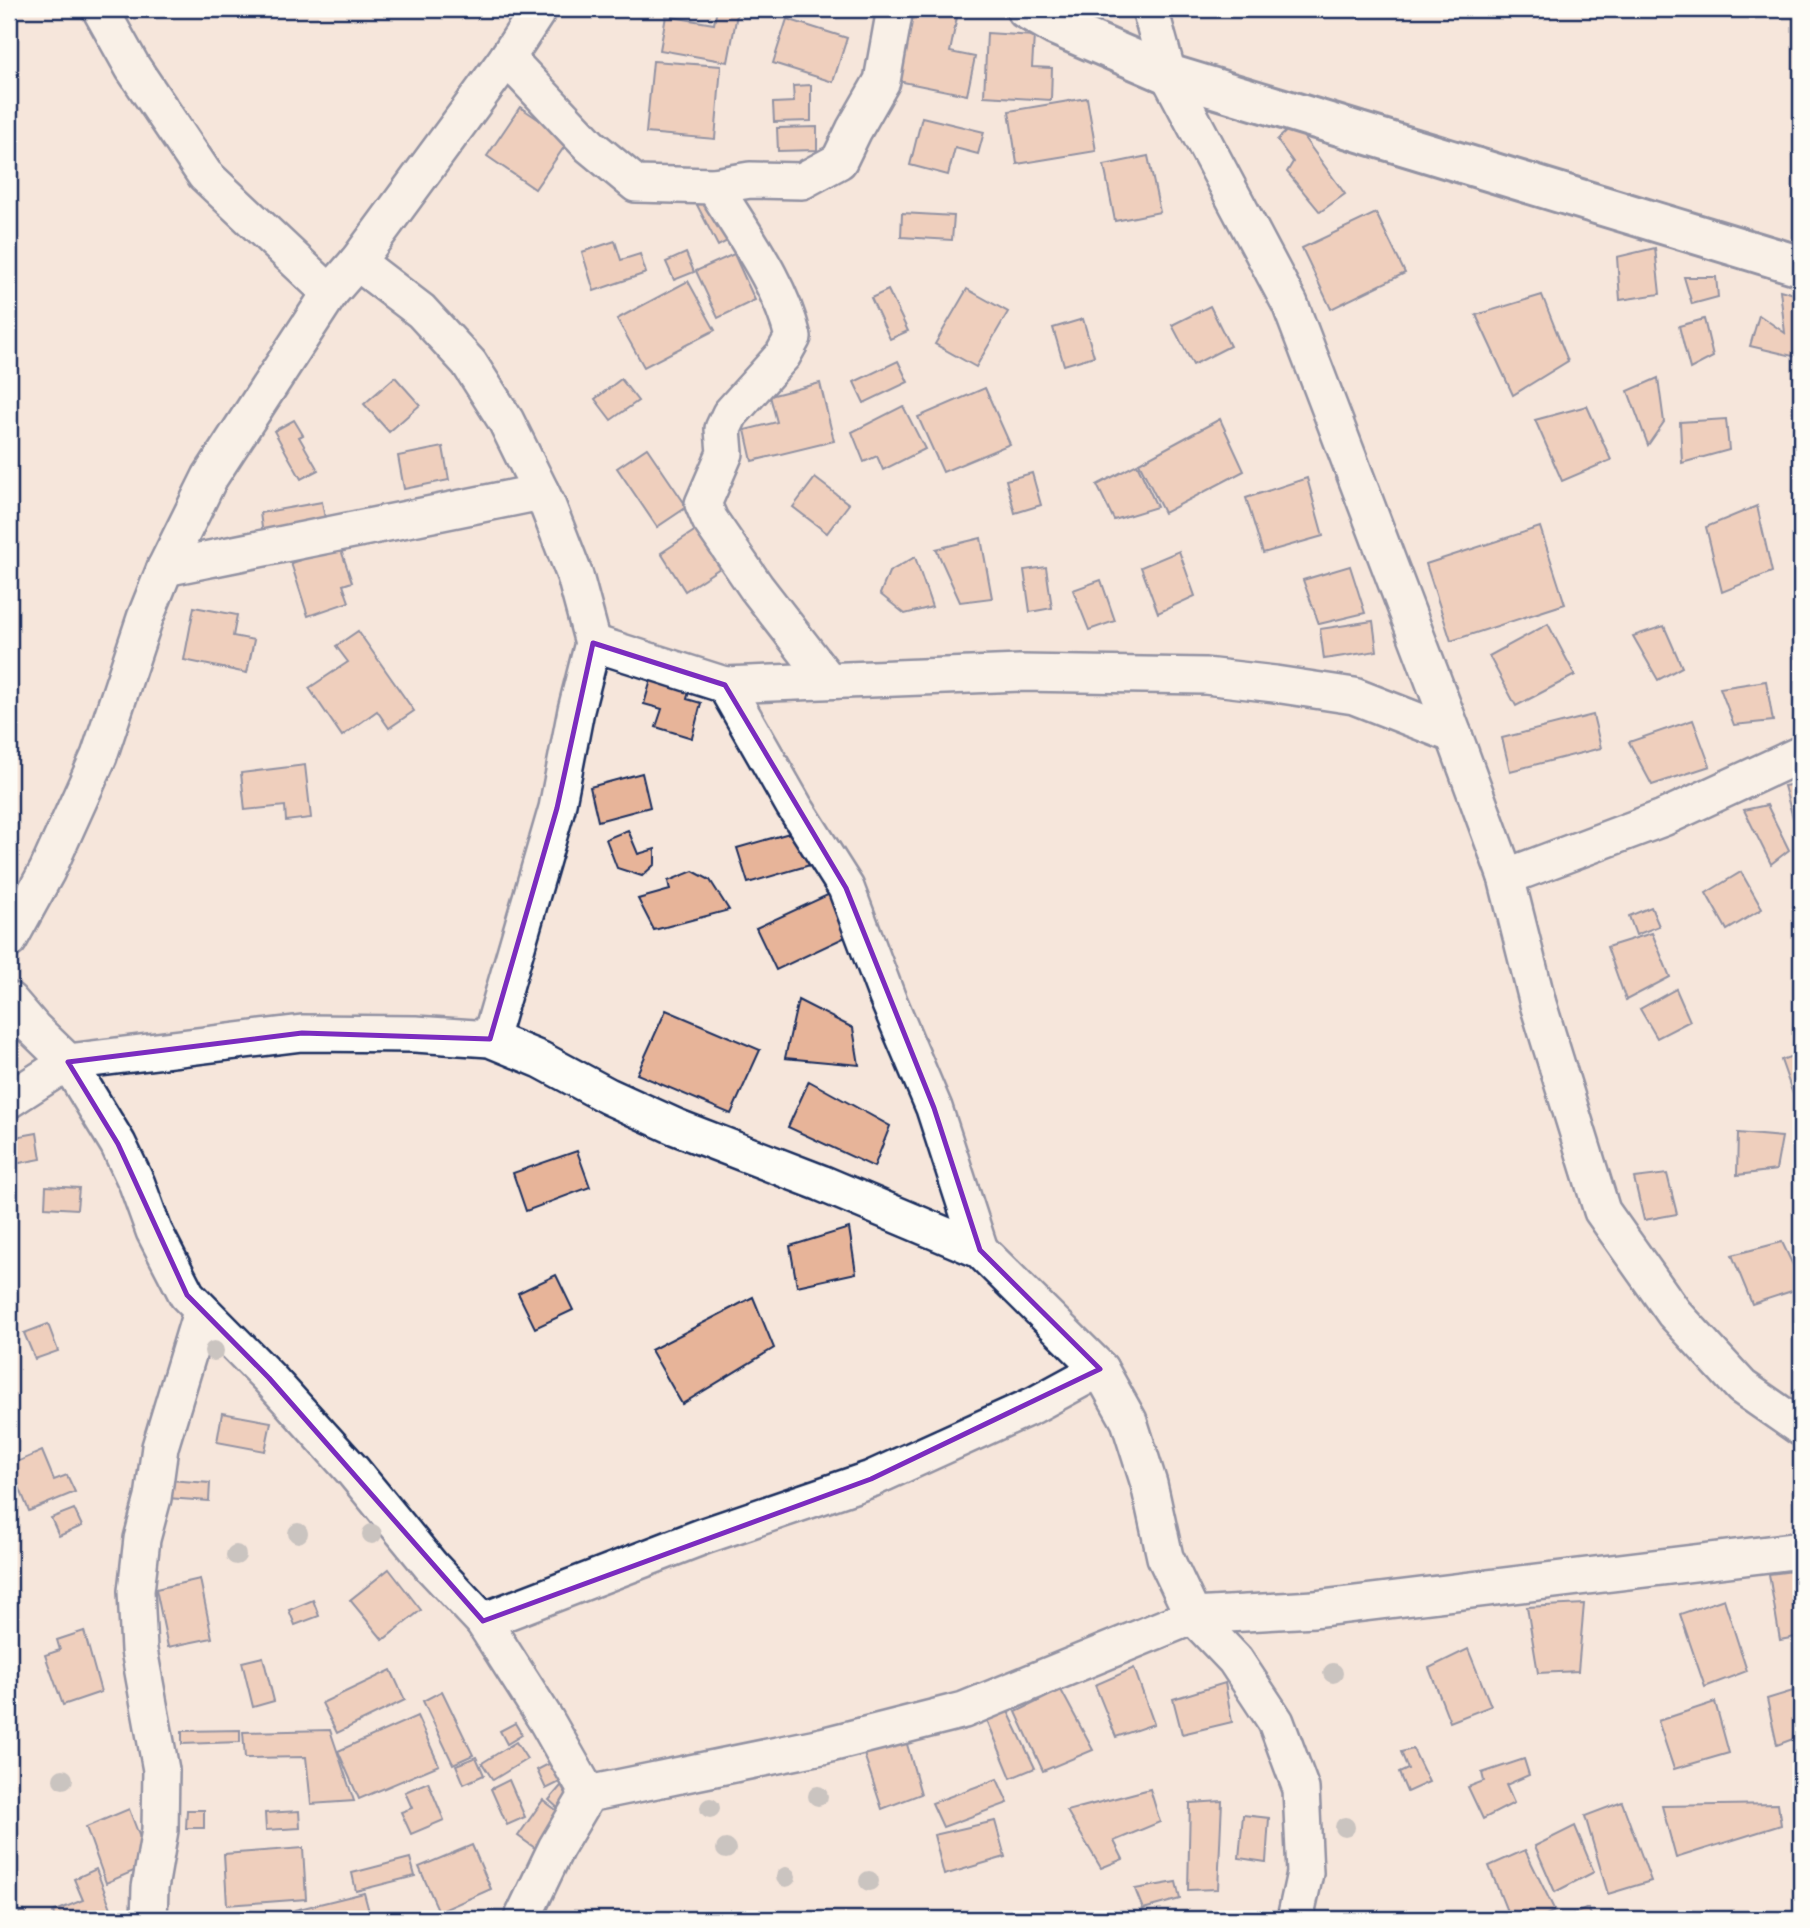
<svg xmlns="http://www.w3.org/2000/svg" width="1810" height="1928" font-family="'Balsamiq Sans',sans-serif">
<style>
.building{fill:#e7b499;stroke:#1b2f5e;stroke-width:2}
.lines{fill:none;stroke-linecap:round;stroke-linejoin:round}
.street-casing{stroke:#1b2f5e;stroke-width:40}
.secondary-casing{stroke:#1b2f5e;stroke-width:44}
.street{stroke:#fdfcf7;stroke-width:35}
.secondary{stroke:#fdfcf7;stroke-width:38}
.tree{fill:#959ba0}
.marked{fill:none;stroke:#7b2cbf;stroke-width:5;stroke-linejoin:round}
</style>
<rect width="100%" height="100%" fill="#f6e6db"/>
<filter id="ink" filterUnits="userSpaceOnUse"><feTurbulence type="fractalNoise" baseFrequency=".0143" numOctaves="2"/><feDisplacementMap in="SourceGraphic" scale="14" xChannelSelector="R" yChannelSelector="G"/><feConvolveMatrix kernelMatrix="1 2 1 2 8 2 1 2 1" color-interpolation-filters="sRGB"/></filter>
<g filter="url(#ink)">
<g class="building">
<polygon points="717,9 738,9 728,62 660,50 666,16 714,24"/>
<polygon points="913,9 957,17 950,52 975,57 967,95 898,81"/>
<polygon points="787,19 847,38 833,82 773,63"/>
<polygon points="987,33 1034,36 1032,67 1052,68 1051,100 984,96"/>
<polygon points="653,61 721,66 715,139 646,133"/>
<polygon points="811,85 811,121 774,122 773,103 794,102 793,86"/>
<polygon points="1087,98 1096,151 1017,164 1009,111"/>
<polygon points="520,107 569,140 535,189 487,156"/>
<polygon points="922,117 984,132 978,154 955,148 948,175 910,165"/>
<polygon points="1294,124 1345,194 1320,212 1287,172 1293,162 1277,140"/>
<polygon points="817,127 817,150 778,151 777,128"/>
<polygon points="1148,156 1160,212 1115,221 1104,165"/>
<polygon points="714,196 735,237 718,246 697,205"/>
<polygon points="902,213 954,216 952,240 901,237"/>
<polygon points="1376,213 1405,273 1331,309 1302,248"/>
<polygon points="615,241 621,260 640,254 646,273 594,291 582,252"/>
<polygon points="1655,248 1660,294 1620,300 1617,257"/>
<polygon points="686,253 694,272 674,280 666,262"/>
<polygon points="734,254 755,300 718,318 696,271"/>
<polygon points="1684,277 1716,277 1718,297 1692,304"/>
<polygon points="688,281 715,330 644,367 617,319"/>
<polygon points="967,289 1008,312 976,367 935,344"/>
<polygon points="888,290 908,331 890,339 871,298"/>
<polygon points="1780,290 1801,296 1801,352 1797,357 1750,346 1759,315 1785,333"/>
<polygon points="1542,295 1568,361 1513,395 1476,315"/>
<polygon points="1210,306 1230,346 1193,365 1172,325"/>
<polygon points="1083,319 1094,356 1064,365 1053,328"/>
<polygon points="1704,319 1713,357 1690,369 1679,326"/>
<polygon points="898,361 908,382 864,403 854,382"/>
<polygon points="395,377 420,405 389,432 364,404"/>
<polygon points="1658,378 1664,422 1648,445 1628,391"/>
<polygon points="621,379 638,401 611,420 595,399"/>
<polygon points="820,383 834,441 752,461 745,430 777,422 770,396"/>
<polygon points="985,388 1010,444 943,472 918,417"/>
<polygon points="903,406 925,449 883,470 877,456 864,462 852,432"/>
<polygon points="1587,406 1611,460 1562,481 1535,420"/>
<polygon points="1220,419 1244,471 1164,513 1139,463"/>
<polygon points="1726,419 1729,450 1682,463 1680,422"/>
<polygon points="294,420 303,435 299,437 318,470 301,479 274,431"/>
<polygon points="443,447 449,480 404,489 398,456"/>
<polygon points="647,448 687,507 657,527 617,468"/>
<polygon points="1137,464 1157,507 1114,520 1097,485"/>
<polygon points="1032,473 1041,505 1015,513 1006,480"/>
<polygon points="815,478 849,504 827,533 793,507"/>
<polygon points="1307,478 1323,536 1263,553 1246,498"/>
<polygon points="322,502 326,524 263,535 260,513"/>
<polygon points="1757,506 1772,572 1722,592 1706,527"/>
<polygon points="702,526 726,564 685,591 661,553"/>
<polygon points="1540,527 1565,604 1451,641 1426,564"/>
<polygon points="981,538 992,598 960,602 936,549"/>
<polygon points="340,547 352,582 343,585 349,602 308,616 291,563"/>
<polygon points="1179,551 1195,596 1158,613 1141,567"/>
<polygon points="915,557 932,607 905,614 880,594 889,572"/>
<polygon points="1350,566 1365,613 1319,624 1303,580"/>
<polygon points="1046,567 1052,608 1030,612 1024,570"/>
<polygon points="1101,580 1115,621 1089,630 1073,590"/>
<polygon points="194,607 237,615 233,636 254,640 247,673 184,660"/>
<polygon points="1373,621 1377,651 1324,659 1320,629"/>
<polygon points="1548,624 1575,675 1516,706 1489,656"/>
<polygon points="1664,626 1682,667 1658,680 1633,636"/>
<polygon points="358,631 414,711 389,728 377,711 342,736 309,688 348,662 336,646"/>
<polygon points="653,673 691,683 687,699 701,703 692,738 656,727 662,709 644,704"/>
<polygon points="1766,681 1773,721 1734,725 1720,688"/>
<polygon points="1593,715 1601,748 1510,771 1502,738"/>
<polygon points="1693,720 1710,766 1652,785 1629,742"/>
<polygon points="305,765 311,818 286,821 285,806 245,810 241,773"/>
<polygon points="642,773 650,807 598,821 590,787"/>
<polygon points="1801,783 1801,846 1784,786"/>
<polygon points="1767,805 1789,850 1771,864 1744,810"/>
<polygon points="628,830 638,854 655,849 655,864 642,876 617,868 606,839"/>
<polygon points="800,830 810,865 748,883 737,848"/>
<polygon points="693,871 710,880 729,910 654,930 638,899 670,890 668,881"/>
<polygon points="1741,872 1762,909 1727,930 1706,893"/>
<polygon points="834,892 854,933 776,970 756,928"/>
<polygon points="1651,907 1659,926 1636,935 1629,916"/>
<polygon points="1652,933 1670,977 1626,1000 1607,947"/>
<polygon points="1676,989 1690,1021 1657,1038 1640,1009"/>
<polygon points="798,1000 853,1028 859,1065 785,1058"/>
<polygon points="666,1010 760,1050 731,1114 637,1074"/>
<polygon points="9,1020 20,1032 9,1043"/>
<polygon points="1801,1053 1801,1096 1794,1097 1781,1060"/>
<polygon points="809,1081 890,1126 874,1167 788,1127"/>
<polygon points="37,1133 41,1159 9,1165 9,1138"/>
<polygon points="1738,1133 1782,1137 1776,1170 1737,1175"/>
<polygon points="577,1151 590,1187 526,1211 513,1173"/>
<polygon points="1667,1174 1677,1214 1644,1220 1634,1178"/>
<polygon points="46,1186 79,1188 77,1209 45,1207"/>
<polygon points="849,1228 856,1273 797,1286 790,1246"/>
<polygon points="1782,1242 1801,1282 1801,1288 1752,1304 1732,1255"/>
<polygon points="556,1275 573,1310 535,1328 518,1293"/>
<polygon points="753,1297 774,1348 682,1404 651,1350"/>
<polygon points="48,1324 58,1351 35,1359 24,1333"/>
<polygon points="222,1413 271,1422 265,1451 217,1442"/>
<polygon points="42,1451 54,1480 67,1475 75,1492 29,1511 10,1465"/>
<polygon points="168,1480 210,1483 209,1501 167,1498"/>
<polygon points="74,1509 82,1526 59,1536 51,1518"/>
<polygon points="389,1569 421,1610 383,1640 350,1600"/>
<polygon points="1801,1570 1801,1636 1780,1640 1769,1574"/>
<polygon points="200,1579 212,1638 168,1647 156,1589"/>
<polygon points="1724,1599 1747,1671 1705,1687 1680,1614"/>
<polygon points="313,1600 319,1616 295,1625 289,1610"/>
<polygon points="1584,1604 1578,1671 1538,1673 1527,1607"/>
<polygon points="84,1631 101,1692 63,1705 45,1655 60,1650 57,1640"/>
<polygon points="1468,1649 1491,1706 1450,1722 1429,1668"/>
<polygon points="263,1657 274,1701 253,1707 242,1662"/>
<polygon points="1134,1668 1154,1724 1116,1737 1095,1685"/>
<polygon points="391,1670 405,1700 337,1733 322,1703"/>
<polygon points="1225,1683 1232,1722 1182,1734 1173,1699"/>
<polygon points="1061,1690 1093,1750 1043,1771 1016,1712"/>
<polygon points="442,1691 473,1755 453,1764 423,1701"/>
<polygon points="1793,1691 1801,1722 1801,1736 1777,1745 1767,1699"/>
<polygon points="1715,1702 1729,1753 1674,1769 1658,1721"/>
<polygon points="1006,1707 1035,1768 1011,1778 985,1715"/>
<polygon points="417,1716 439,1765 359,1799 338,1751"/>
<polygon points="515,1723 522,1735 507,1744 500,1731"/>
<polygon points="240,1730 240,1742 182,1744 182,1731"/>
<polygon points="330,1730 354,1801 311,1804 306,1757 245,1758 243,1732"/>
<polygon points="905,1737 921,1794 882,1809 863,1751"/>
<polygon points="516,1742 527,1759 493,1780 482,1763"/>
<polygon points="1413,1749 1429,1782 1407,1792 1399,1773 1408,1769 1401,1752"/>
<polygon points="476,1757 484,1775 464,1784 456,1765"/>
<polygon points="560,1758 570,1777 546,1789 537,1770"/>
<polygon points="1524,1759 1529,1775 1506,1785 1514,1803 1483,1819 1468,1787 1484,1781 1482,1773"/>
<polygon points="997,1779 1008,1803 943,1827 932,1803"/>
<polygon points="509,1780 525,1817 507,1825 491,1789"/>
<polygon points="566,1780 578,1790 560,1810 549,1800"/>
<polygon points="428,1782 444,1820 411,1834 401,1812 412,1808 405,1792"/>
<polygon points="1150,1789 1160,1822 1114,1841 1123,1859 1101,1868 1067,1811"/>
<polygon points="543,1800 560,1813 535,1848 518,1836"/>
<polygon points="1222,1801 1218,1889 1188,1890 1190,1803"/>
<polygon points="1622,1802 1651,1881 1608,1894 1585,1816"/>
<polygon points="1778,1804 1781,1825 1676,1858 1662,1806"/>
<polygon points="129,1809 150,1864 106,1883 86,1827"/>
<polygon points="187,1810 204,1810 204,1828 186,1828"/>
<polygon points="299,1811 300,1828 266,1830 265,1813"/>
<polygon points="1243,1815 1269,1818 1266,1862 1239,1858"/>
<polygon points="995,1821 1005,1857 944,1875 934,1835"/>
<polygon points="1575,1826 1594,1872 1555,1892 1535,1846"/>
<polygon points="472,1845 491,1889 439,1912 419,1867"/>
<polygon points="303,1848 306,1899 227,1905 224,1854"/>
<polygon points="1525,1850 1555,1911 1537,1919 1510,1919 1489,1866"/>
<polygon points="410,1858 415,1876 356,1891 352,1873"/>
<polygon points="96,1869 114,1916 107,1919 55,1919 53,1912 83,1900 74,1879"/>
<polygon points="1176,1882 1180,1899 1143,1909 1135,1889"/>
<polygon points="364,1893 371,1919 297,1919 295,1910"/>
<polygon points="1588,1908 1593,1919 1568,1919 1567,1917"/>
<polygon points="24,1911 27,1919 9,1919 9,1917"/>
</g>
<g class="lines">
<defs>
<g id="street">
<polyline points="100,9 133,68 205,175 330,293"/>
<polyline points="1150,9 1168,74 1290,304 1454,735 1506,877 1538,1004 1602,1211 1674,1313 1742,1387 1801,1428"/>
<polyline points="507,58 590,146 636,184 714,186 750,180 802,181 839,161 854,130 882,81 895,9"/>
<path d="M714,186C743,234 780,282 793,337L783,355L730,414L723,429L725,453L703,504L710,520L756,587L828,680"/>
<polyline points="357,262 421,311 469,363 506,421 547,504 575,576 593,643 576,710 557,808 490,1039"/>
<polyline points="165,568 541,492"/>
<polyline points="593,643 725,685 1020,673 1205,676 1275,684 1354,696 1454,735"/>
<polyline points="725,685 794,806 846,888 887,997 934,1108 980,1250"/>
<polyline points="1506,877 1663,818 1801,754"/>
<polyline points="9,940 47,871 99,756 145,618 165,568 210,477 330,293 357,262 507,58 539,9"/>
<polyline points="9,1000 33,1028 68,1062 118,1144 137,1184 154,1231 187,1295 269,1378 353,1471 431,1566 483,1621 546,1720 588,1794"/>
<polyline points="9,1100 68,1062 302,1033 415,1034 490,1039 541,1060 608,1096 676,1127 821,1183 980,1250 1100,1369 1129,1421 1149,1484 1165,1557 1193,1616 1235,1660 1276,1722 1301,1789 1305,1873 1295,1919"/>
<polyline points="483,1621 704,1536 871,1479 1034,1405 1100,1369"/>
<polyline points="149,1919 150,1888 160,1830 161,1770 139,1650 136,1591 142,1539 153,1498 160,1447 201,1312"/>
<polyline points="522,1919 556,1848 588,1794 822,1746 964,1710 1193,1616 1314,1609 1801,1550"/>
</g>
<polyline id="secondary" points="1026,9 1054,25 1168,74 1801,266"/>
</defs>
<use href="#street" class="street-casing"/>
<use href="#secondary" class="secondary-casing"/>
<use href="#street" class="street"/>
<use href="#secondary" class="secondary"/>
</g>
<g class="tree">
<circle cx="214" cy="1351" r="10"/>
<circle cx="298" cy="1533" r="10"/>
<circle cx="372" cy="1534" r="10"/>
<circle cx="236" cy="1555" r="10"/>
<circle cx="1333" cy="1673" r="10"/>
<circle cx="63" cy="1779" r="10"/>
<circle cx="818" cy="1796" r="10"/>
<circle cx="710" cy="1808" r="10"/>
<circle cx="1345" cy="1827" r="10"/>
<circle cx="726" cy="1849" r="10"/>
<circle cx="786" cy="1877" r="10"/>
<circle cx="869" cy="1881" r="10"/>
</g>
</g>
<path d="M0 0H1810V1928H0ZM593,643L725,685L846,888L934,1108L980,1250L1100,1369L871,1479L483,1621L269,1378L187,1295L118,1144L68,1062L302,1033L490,1039L557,808Z" fill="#f6e6db" fill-opacity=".55" fill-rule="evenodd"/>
<path class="marked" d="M593,643L725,685L846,888L934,1108L980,1250L1100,1369L871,1479L483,1621L269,1378L187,1295L118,1144L68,1062L302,1033L490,1039L557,808Z"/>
<rect width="1810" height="1928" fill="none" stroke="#fdfcf7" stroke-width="35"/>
<rect x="18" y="18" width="1775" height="1893" fill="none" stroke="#1b2f5e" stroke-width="2.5" filter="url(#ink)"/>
</svg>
